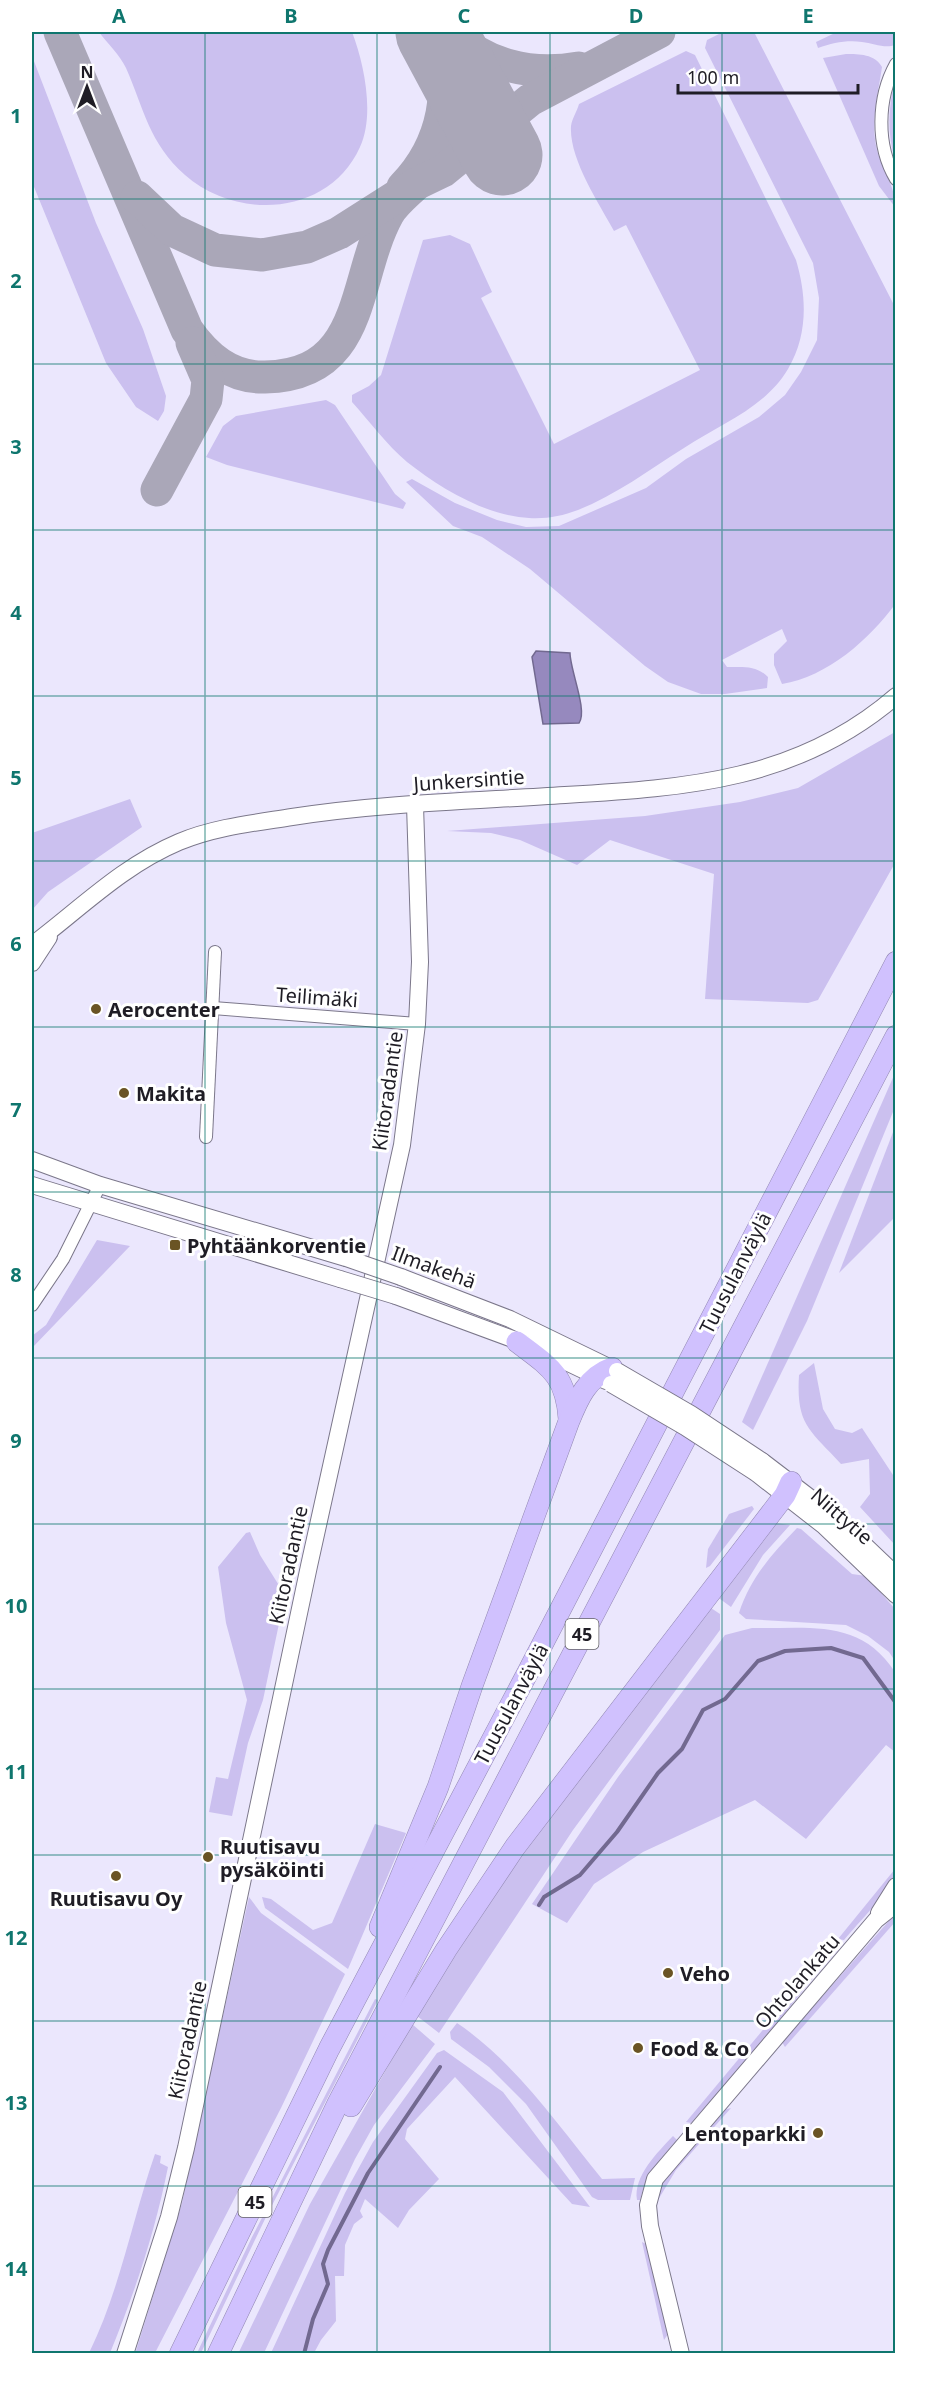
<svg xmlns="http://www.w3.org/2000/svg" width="927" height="2385" font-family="'Noto Sans',sans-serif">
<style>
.green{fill:#cbc0ef}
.water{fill:#9689be;stroke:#726990;stroke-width:1.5}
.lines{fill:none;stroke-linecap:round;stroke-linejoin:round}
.stream{stroke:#726990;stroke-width:4}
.taxiway{stroke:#aaa7b8;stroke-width:33}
.runway{stroke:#aaa7b8;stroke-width:81}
.street-casing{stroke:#7b778a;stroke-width:14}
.secondary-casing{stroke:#7b778a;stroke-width:18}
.highway-casing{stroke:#9288b2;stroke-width:22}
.street{stroke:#fff;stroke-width:12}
.secondary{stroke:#fff;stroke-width:16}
.highway{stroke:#d0c1fe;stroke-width:21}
.secondary-bridge-casing{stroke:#7b778a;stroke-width:18;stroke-linecap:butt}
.secondary-bridge{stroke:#fff;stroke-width:16}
.grid{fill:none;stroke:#0f766e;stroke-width:1.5;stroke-opacity:0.55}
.poi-dot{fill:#6a5424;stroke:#fff;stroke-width:2}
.labels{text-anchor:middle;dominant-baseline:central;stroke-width:6;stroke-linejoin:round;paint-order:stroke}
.shield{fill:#fff;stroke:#626166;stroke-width:1.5}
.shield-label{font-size:18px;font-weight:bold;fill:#1f1d25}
.street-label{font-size:20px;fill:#1f1d25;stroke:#fff}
.poi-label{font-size:20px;font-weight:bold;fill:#1f1d25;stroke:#fff;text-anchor:start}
.neatline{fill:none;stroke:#0f766e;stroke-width:2}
.grid-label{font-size:20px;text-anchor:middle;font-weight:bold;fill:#0f766e}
</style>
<rect width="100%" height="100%" fill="#ebe7fd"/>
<g class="green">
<path d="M99,32H352C364,63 375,115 360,147C329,216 237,221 185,175C149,143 144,109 126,68C120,55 107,43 99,32Z"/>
<path d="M723,32H754L895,307L896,603C870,639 827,677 782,684L774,665V654L787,641L782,629L722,660L727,667C744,667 756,665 768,677L767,688L725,694H701L668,682L645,666L530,569L482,537L453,526L406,482L412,479L455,503L497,520L526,527L559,526L646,488L686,459L759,417L785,395L801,372L817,340L819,298L813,263L705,48L707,40Z"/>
<path d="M837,32H895V45C885,49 873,43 862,42C846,40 833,43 818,48L816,42Z"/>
<path d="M686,51L695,55L796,260C807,297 808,335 788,369C765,408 720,424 684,448C649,470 616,495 578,510C562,516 547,519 529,518C486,516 440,488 407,462C387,445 369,421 352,402V395L369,386L381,375L423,240L450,235L470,244L492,292L481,298L554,444L700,370L626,225L614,231C599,203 569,159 571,126C572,119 577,111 579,104Z"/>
<path d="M846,54C859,54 875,54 882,67C878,95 870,121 877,150C882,169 896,187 895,207L879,186L823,58Z"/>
<polygon points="32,56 96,223 143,329 166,396 164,411 158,421 136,407 106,363 32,182"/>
<path d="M895,80L896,160H895C887,133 888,108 895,80Z"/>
<polygon points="326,400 335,405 395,494 406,503 403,509 227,465 206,457 223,426 236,416"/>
<polygon points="895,732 895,863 818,1000 808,1003 705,999 714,874 610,840 577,865 520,840 491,833 447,831 645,816 740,802 798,788"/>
<polygon points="130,799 142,827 48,892 32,910 32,833"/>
<polygon points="895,1073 895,1107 807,1321 753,1430 742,1422"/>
<polygon points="895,1127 895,1217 839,1273"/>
<polygon points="97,1240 130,1246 32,1348 32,1336 46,1325"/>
<path d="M814,1363L823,1409L835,1429L852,1433L862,1428L895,1478V1545L860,1507L870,1494L869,1459L841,1464C809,1429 796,1425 799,1375Z"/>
<polygon points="752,1506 754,1509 710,1566 706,1568 708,1549 729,1514"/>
<polygon points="776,1523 790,1525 763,1555 731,1607 716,1596"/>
<path d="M797,1528L801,1529L852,1574L866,1576L895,1609V1661L889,1652L868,1636L846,1625L746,1619L739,1613C750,1578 772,1554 797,1528Z"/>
<polygon points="250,1532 260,1555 285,1595 263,1700 248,1743 232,1816 209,1812 216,1777 228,1779 247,1700 226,1623 218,1567 246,1533"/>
<polygon points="708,1606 720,1614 720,1630 573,1830 439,2033 417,2016 424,2002 537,1833"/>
<path d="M752,1628C809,1629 860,1618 895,1672V1752L886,1745L806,1839L755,1800L643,1852L594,1884L567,1923L532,1904L618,1777L725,1635Z"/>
<polygon points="375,1824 406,1833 348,1969 265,1908 262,1897 271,1899 313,1930 332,1923"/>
<path d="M895,1869C895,1887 856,1925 844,1940L838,1939Z"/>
<polygon points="249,1897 261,1913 345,1974 281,2108 155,2353 135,2354 182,2203"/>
<polygon points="895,1914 895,1922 785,2047 782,2042"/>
<polygon points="828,1952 829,1958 748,2059 691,2123 686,2122"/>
<polygon points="375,1999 378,2000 265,2219 201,2353 197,2353 252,2237"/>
<path d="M457,2023C515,2062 558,2125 602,2179L635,2178L630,2200H598L592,2197L526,2104L489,2067L451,2039L450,2032Z"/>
<polygon points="412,2024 435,2044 374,2125 355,2159 264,2353 238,2354 310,2204"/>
<polygon points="444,2050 503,2092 590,2207 572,2204 455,2077 407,2129 405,2139 439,2179 409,2210 398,2228 365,2199 360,2211 363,2217 354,2224 345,2245 344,2276 335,2276 336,2321 321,2340 314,2353 271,2353 345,2193 373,2142 437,2053"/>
<polygon points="731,2108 676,2170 658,2200 659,2188 664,2177 723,2110"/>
<path d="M673,2136L677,2140C660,2159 646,2175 640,2200H637C633,2176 658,2152 673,2136Z"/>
<path d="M155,2154L161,2156L160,2163L168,2167C155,2232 135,2292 110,2353H89C120,2290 132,2220 155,2154Z"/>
<polygon points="642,2242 646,2244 668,2334 664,2340"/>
</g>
<path class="water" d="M536,651L570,653C570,670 588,711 579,723L543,724L532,657Z"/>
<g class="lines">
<g class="stream">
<polyline points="539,1905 544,1897 580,1875 617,1832 658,1773 682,1749 703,1710 725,1699 758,1661 785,1651 831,1648 863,1658 896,1703"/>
<polyline points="304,2354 313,2319 328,2284 323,2264 328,2250 368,2173 440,2067"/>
</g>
<g class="taxiway">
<path d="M60,32L187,330C206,357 230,378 265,377C367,375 352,279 388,214C394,203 407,193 416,184"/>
<path d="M448,32C487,65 529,77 579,68"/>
<path d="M403,187C444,145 456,85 433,32"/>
<polyline points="137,197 172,230 215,250 262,255 307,247 339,233 416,184 443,171 530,100 659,32"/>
<polyline points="157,490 206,399 208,380 192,343"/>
</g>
<polyline class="runway" points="436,32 502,155"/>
<defs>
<g id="street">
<path d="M896,64C877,98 876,146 896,179"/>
<polyline points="213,1008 417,1024"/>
<polyline points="206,1137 215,952"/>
<polyline points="32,1305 63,1259 100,1185"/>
</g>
<g id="secondary">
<path d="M32,945C80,909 122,866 179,842C215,827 254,823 292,817C382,803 474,801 565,795C687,788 799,780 896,696"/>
<polyline points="32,963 49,937"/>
<polyline points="32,1160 100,1185 346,1258"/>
<polyline points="32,1185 340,1279"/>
<polyline points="401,1277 510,1319 617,1371"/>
<polyline points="396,1296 537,1348 606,1381"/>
<polyline points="762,1461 834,1516 896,1575"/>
<polyline points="756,1473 824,1526 896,1595"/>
<polyline points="879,1913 896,1886"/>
<polyline points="125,2354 169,2217 186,2148 309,1566 402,1145 417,1024 420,962 415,805"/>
<polyline points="681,2354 650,2226 648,2205 655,2179 876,1920 896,1904"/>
</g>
<g id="highway">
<path d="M517,1342C550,1367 566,1375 569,1419"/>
<path d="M380,1927L438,1787L472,1686L569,1421C578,1399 587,1377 612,1368"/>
<polyline points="351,2106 446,1950 515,1847 785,1495 791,1482"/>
<polyline points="180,2354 329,2049 528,1672 896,962"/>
<polyline points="218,2354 338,2103 896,1036"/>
</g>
</defs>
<use href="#street" class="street-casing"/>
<use href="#secondary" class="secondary-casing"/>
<use href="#highway" class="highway-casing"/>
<use href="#street" class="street"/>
<use href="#secondary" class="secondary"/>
<use href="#highway" class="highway"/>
<defs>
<g id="secondary-bridge">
<polyline points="346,1258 401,1277"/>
<polyline points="340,1279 396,1296"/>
<polyline points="617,1371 691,1414 762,1461"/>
<polyline points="611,1384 685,1427 756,1473"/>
</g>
</defs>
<use href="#secondary-bridge" class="secondary-bridge-casing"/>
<use href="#secondary-bridge" class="secondary-bridge"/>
</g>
<path class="grid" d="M205,32V2354M377,32V2354M550,32V2354M722,32V2354M32,199H896M32,364H896M32,530H896M32,696H896M32,861H896M32,1027H896M32,1192H896M32,1358H896M32,1524H896M32,1689H896M32,1855H896M32,2021H896M32,2186H896"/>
<g class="poi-dot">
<circle cx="96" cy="1009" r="6"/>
<circle cx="124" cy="1093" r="6"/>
<rect x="169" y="1239" width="12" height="12" rx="3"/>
<circle cx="208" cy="1857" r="6"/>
<circle cx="116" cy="1876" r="6"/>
<circle cx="668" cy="1973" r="6"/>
<circle cx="638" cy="2048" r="6"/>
<circle cx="818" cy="2133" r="6"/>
</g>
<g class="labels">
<g class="shield">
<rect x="565.5" y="1619" width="33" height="30" rx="4.5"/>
<rect x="238.5" y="2187" width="33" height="30" rx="4.5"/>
</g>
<g class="shield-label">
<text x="582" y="1634">45</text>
<text x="255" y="2202">45</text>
</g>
<g class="street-label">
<text transform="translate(469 780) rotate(-4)">Junkersintie</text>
<text transform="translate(317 997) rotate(4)">Teilimäki</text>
<text transform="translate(387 1091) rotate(-82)">Kiitoradantie</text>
<text transform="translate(434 1267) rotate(20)">Ilmakehä</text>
<text transform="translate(735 1273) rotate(-63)">Tuusulanväylä</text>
<text transform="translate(842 1516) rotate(41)">Niittytie</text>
<text transform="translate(288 1565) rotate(-78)">Kiitoradantie</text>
<text transform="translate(511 1704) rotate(-62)">Tuusulanväylä</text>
<text transform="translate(797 1981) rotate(-49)">Ohtolankatu</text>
<text transform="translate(187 2040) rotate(-78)">Kiitoradantie</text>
</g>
<g class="poi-label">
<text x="108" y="1009">Aerocenter</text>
<text x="136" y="1093">Makita</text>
<text x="187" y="1245">Pyhtäänkorventie</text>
<text x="220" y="1846">Ruutisavu<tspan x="220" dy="23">pysäköinti</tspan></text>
<text x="116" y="1898" text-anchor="middle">Ruutisavu Oy</text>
<text x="680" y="1973">Veho</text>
<text x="650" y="2048">Food &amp; Co</text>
<text x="806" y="2133" text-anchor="end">Lentoparkki</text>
</g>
</g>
<rect width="927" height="2385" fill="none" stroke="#ffffff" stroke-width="66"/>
<g transform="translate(87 87)" stroke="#ffffff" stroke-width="4.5" paint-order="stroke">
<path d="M0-4.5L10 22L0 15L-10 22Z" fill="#1f1d25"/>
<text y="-9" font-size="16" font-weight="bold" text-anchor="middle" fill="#1f1d25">N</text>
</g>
<path d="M678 84v9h180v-9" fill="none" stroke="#1f1d25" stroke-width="3"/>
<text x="687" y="84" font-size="18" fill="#1f1d25" stroke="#ffffff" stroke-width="4.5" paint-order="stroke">100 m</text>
<rect x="33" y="33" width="861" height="2319" class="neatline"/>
<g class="grid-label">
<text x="119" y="23">A</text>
<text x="291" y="23">B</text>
<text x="464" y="23">C</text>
<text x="636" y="23">D</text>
<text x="808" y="23">E</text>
<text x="16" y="123">1</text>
<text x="16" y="288">2</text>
<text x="16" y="454">3</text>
<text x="16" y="620">4</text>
<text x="16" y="785">5</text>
<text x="16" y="951">6</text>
<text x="16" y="1117">7</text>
<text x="16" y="1282">8</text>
<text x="16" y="1448">9</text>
<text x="16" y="1613">10</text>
<text x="16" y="1779">11</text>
<text x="16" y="1945">12</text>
<text x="16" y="2110">13</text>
<text x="16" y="2276">14</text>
</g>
</svg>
